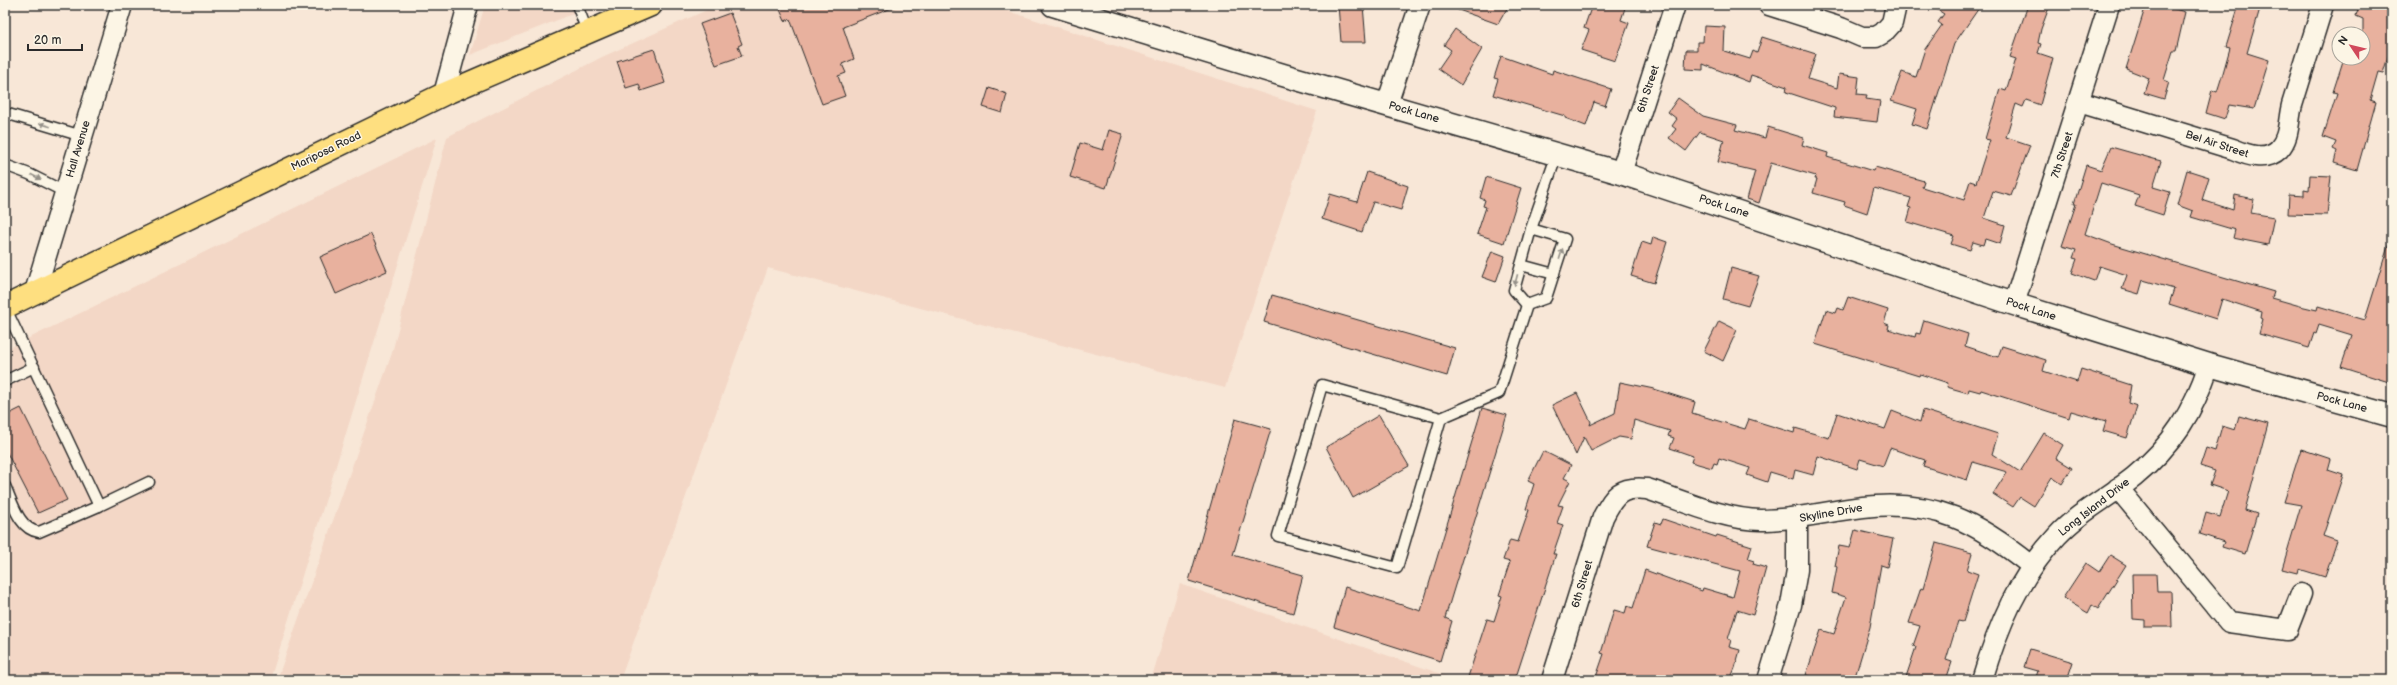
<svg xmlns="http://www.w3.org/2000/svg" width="2397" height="685" font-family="'Balsamiq Sans',sans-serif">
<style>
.built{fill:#f3d7c6}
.building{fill:#e8b19e;stroke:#2b2b2b}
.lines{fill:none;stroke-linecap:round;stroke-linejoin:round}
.service-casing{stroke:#2b2b2b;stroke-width:13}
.minor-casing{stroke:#2b2b2b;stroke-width:23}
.tertiary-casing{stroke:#2b2b2b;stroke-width:25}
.primary-casing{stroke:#2b2b2b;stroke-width:25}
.service{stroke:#fcf5e5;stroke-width:10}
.minor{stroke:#fcf5e5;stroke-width:20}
.tertiary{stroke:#fcf5e5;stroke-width:22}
.primary{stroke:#fedf80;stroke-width:22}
.oneway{fill:#949088}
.labels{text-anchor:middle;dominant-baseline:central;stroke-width:3;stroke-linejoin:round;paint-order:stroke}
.street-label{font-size:11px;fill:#2b2b2b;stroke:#fcf5e5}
</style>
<rect width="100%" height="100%" fill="#f8e7d7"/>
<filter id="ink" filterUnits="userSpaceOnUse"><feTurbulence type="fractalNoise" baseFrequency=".025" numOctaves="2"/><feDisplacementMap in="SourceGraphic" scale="8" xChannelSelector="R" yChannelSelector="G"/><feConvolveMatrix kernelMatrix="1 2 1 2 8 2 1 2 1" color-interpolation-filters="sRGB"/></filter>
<g filter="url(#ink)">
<g class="built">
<polygon points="485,5 595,5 470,55"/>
<polygon points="718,5 989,5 1317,111 1225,388 768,268 620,680 277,680 392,353 447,137 602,57"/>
<polygon points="437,138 270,680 5,680 5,350"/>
<polygon points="1180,584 1450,677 1449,680 1151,680"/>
</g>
<g class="building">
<polygon points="778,5 896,5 897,6 843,27 854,59 842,64 846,73 838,76 845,96 822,104 790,19 785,21"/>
<polygon points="1338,5 1363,5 1366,42 1341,42"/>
<polygon points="1451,5 1509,5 1498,24 1450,7"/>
<polygon points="1592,5 1626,5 1621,20 1629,23 1615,61 1581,50 1589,30 1584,28"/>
<polygon points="1930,5 1981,5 1954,44 1927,129 1912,124 1917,109 1891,101 1902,72 1916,77 1925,49 1942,25 1938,22 1944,14"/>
<polygon points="2028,5 2050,5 2041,29 2038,43 2041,44 2038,53 2053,58 2040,105 2026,100 2023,107 2016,104 2006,137 2030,145 2011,196 1993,191 1984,218 2005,225 2000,244 1985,239 1983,245 1973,242 1970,250 1951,244 1954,236 1907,222 1911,208 1908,207 1911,198 1874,188 1867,213 1844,205 1845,202 1813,193 1817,179 1815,179 1816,176 1771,163 1759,203 1747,199 1755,171 1718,162 1724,140 1700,132 1686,151 1669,138 1676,129 1672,126 1677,119 1668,112 1678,98 1703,116 1737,125 1735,130 1765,138 1768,127 1804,138 1802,145 1828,153 1827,157 1873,171 1875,167 1924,181 1922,187 1964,200 1970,181 1976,183 1990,140 1985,139 2000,89 2006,91 2016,59 2010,57"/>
<polygon points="2146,5 2161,5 2185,12 2176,51 2173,51 2164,80 2169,82 2164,99 2144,93 2149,78 2126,69"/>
<polygon points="2239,5 2261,5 2247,53 2269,60 2254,109 2229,105 2225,119 2206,113 2212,90 2217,92 2223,73 2230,48 2226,47"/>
<polygon points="2359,5 2392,5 2392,44 2383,73 2378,72 2370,100 2376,102 2357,170 2334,163 2337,151 2333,149 2336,142 2323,137 2337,93 2333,92 2344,58 2363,58 2363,19 2356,16"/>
<polygon points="730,13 742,44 738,46 742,56 716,65 700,24"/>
<polygon points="1704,26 1725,27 1724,51 1750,59 1753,51 1757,53 1762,37 1816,54 1808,79 1837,88 1839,74 1859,77 1857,94 1867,95 1866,99 1880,101 1877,122 1834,117 1835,108 1786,92 1787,87 1751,75 1749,82 1703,64 1703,70 1685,69 1686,50 1697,50 1697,42 1703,42"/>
<polygon points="1455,29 1482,49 1461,85 1438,69 1451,50 1444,45"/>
<polygon points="654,49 665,83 641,91 639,84 626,88 617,61"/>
<polygon points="1501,56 1552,74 1553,70 1611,89 1605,106 1594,102 1586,126 1565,118 1565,116 1493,95 1498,79 1494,78"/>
<polygon points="989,88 1007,94 1002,113 983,107"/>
<polygon points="1109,130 1123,134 1106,188 1070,177 1080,143 1103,150"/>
<polygon points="2111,147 2161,161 2153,187 2170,192 2163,215 2135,206 2139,195 2101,183 2085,234 2112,244 2274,292 2272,298 2300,306 2317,310 2318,306 2365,320 2389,243 2392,243 2392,383 2341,367 2352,335 2319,325 2316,334 2314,333 2309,348 2259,334 2263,319 2261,318 2262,312 2222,299 2216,319 2169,304 2174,289 2143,280 2139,294 2122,289 2127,275 2099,266 2094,281 2072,273 2077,259 2073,258 2076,250 2062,246 2076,204 2074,204 2086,165 2101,170"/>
<polygon points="2187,170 2209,177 2202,200 2233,210 2235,195 2254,199 2251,213 2274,217 2268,245 2233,238 2235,230 2191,217 2193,211 2177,205"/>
<polygon points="1367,172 1408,186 1401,210 1373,202 1362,232 1322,219 1330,194 1357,202"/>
<polygon points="2310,175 2331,176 2327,215 2288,214 2289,195 2304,196 2304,190 2309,191"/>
<polygon points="1486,177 1521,188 1504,243 1477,234 1486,207 1483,206 1485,200 1480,198"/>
<polygon points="371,234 387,271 336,294 320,257"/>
<polygon points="1653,237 1667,242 1654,283 1631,276 1642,242 1651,245"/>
<polygon points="1492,251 1505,256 1496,282 1482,277"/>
<polygon points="1731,268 1759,276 1748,306 1723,299"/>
<polygon points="1272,295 1455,348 1447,376 1264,322"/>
<polygon points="1848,297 1888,310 1884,323 1889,325 1888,329 1915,337 1916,333 1920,334 1924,320 1968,334 1965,346 1998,357 2002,346 2046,360 2043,371 2077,382 2081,369 2131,385 2128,403 2137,406 2127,438 2103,431 2106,421 2071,411 2069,418 1981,390 1980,392 1969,389 1968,393 1947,387 1948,383 1920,374 1919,376 1815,344 1826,310 1836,313 1838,308 1843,310"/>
<polygon points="1719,321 1737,330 1723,361 1704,351"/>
<polygon points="1620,382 1654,389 1695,402 1692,413 1745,429 1749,419 1794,433 1795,428 1829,438 1837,413 1885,429 1892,411 1920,422 1923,410 1998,434 1992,454 2020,472 2044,433 2063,445 2056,458 2072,468 2062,484 2052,477 2034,506 2020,497 2013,507 1993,494 2007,472 1973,462 1967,480 1923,466 1925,460 1890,448 1883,466 1860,459 1857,469 1818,456 1813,475 1795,470 1793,479 1770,472 1767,482 1747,475 1750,468 1719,458 1717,464 1714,463 1712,468 1691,462 1693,456 1670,448 1674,438 1668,436 1670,431 1634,420 1631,439 1619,437 1591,451 1584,437 1576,455 1552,405 1577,393 1591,422 1590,425 1615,413"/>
<polygon points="21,408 67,500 38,513 5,449 5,416"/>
<polygon points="1482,408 1507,415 1445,618 1452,621 1440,661 1334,627 1345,587 1421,611"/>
<polygon points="1379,415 1409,466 1353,498 1326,447"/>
<polygon points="2239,416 2268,424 2245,510 2257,514 2245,554 2222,547 2224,542 2200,534 2206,513 2220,517 2228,491 2210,485 2215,471 2200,466 2206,448 2215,451 2222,426 2235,430"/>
<polygon points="1235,419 1271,429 1233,555 1303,575 1293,613 1189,581"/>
<polygon points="2301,449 2331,459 2328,470 2343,475 2323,536 2337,541 2325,577 2299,569 2298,573 2282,569 2301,505 2284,502"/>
<polygon points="1543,451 1571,465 1564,478 1570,481 1558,505 1563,506 1557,523 1563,525 1553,554 1556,554 1515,680 1467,680 1487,619 1494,621 1502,596 1499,595 1510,562 1503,560 1510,540 1518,542 1529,510 1526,509 1534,484 1528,481"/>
<polygon points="1663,519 1716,537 1717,535 1752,546 1748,559 1754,561 1753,564 1766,568 1753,615 1737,610 1728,639 1731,640 1729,647 1740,650 1735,668 1730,680 1595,680 1604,654 1601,653 1614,610 1625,613 1627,606 1633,608 1645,570 1702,591 1703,588 1733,597 1740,571 1647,546 1655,522 1661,524"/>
<polygon points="1855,530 1893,539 1887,567 1881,565 1870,627 1854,680 1823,680 1806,675 1821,630 1834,634 1846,597 1832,593 1837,567 1835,566 1839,546 1850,548"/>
<polygon points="1936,543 1972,553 1967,570 1978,574 1963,622 1958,621 1946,660 1952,662 1946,680 1905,680 1916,647 1913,646 1920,626 1909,623 1921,588 1923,589"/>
<polygon points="2110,555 2126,565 2098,609 2092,605 2088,613 2063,598 2086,563 2099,572"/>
<polygon points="2132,574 2156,574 2157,591 2171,591 2172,627 2145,627 2145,620 2133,619"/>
<polygon points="2030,649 2073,662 2067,680 2035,680 2038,671 2024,667"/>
</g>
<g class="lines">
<defs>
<g id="service">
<polyline points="577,5 587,31"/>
<polyline points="5,113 82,136"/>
<polyline points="5,165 29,174 65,192"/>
<polyline points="1521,265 1554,274"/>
<polyline points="1527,305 1514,290 1531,229 1557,154"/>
<polyline points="1527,305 1546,298 1565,239 1531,229"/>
<polyline points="5,307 99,506 149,482"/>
<polyline points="5,381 34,367"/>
<polyline points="1441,418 1397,568 1278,536 1322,385 1441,418 1499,393 1527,305"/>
<path d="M5,486C12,501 19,530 39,532L99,506"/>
</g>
<g id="minor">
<polyline points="1769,5 1841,28 1862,37 1876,37 1883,33 1892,23 1896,5"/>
<polyline points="444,94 468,5"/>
<path d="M2079,102L2233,149C2247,155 2266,162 2279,149C2290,137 2288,120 2292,105C2302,72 2313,38 2323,5"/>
<polyline points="1387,104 1420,5"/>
<polyline points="1621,173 1675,5"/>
<polyline points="35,292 122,5"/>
<polyline points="2014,304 2109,5"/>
<polyline points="2118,488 2229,622 2287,630 2301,594"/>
<path d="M1552,680L1603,517C1614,495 1621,486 1647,489C1681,500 1725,520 1761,520C1798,520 1827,511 1863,507C1935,499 1977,522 2032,566"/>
<polyline points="1768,680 1791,605 1797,570 1797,519"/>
<path d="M1982,680C1998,626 2018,578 2057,536C2079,512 2109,497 2134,477C2173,445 2193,412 2209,365"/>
</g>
<polyline id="tertiary" points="1053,5 1283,75 1621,173 2014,304 2209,365 2392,416"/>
<polyline id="primary" points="5,307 444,94 651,5"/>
</defs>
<use href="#service" class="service-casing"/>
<use href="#minor" class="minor-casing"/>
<use href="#tertiary" class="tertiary-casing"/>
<use href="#primary" class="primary-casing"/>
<use href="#service" class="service"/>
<use href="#minor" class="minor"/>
<use href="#tertiary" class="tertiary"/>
<use href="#primary" class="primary"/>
</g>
<defs><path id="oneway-solid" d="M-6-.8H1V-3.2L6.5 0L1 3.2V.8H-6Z"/></defs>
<g class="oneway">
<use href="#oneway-solid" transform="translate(45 125) rotate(-163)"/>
<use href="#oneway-solid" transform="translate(36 177) rotate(27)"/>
<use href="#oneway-solid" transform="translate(1561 254) rotate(-73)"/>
<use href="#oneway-solid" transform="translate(1516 280) rotate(105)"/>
</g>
</g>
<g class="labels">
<g class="street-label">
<text transform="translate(1648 89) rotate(-72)">6th Street</text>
<text transform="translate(1414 112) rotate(16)">Pock Lane</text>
<text transform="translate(2217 144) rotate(18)">Bel Air Street</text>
<text transform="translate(78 149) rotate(-73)">Hall Avenue</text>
<text transform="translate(326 151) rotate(-26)">Mariposa Road</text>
<text transform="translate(2062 155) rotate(-72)">7th Street</text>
<text transform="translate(1724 206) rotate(18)">Pock Lane</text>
<text transform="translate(2031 309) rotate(18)">Pock Lane</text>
<text transform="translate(2342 402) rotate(15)">Pock Lane</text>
<text transform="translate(2094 507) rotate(-38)">Long Island Drive</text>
<text transform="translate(1831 513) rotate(-10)">Skyline Drive</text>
<text transform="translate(1582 584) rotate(-73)">6th Street</text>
</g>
</g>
<rect width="2397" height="685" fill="none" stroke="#fcf5e5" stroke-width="20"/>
<rect x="10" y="10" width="2377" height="665" fill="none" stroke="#2b2b2b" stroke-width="1.5" filter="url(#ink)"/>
<g transform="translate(2351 46) rotate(305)"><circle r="19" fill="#fcf5e5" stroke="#a8a49b"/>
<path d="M0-3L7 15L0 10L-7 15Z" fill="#d1495b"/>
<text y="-6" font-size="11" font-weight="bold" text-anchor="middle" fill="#2b2b2b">N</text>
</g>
<path d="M28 44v6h54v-6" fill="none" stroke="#2b2b2b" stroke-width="2"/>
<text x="34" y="44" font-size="12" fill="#2b2b2b" stroke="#fcf5e5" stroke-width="3" paint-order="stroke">20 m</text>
</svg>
